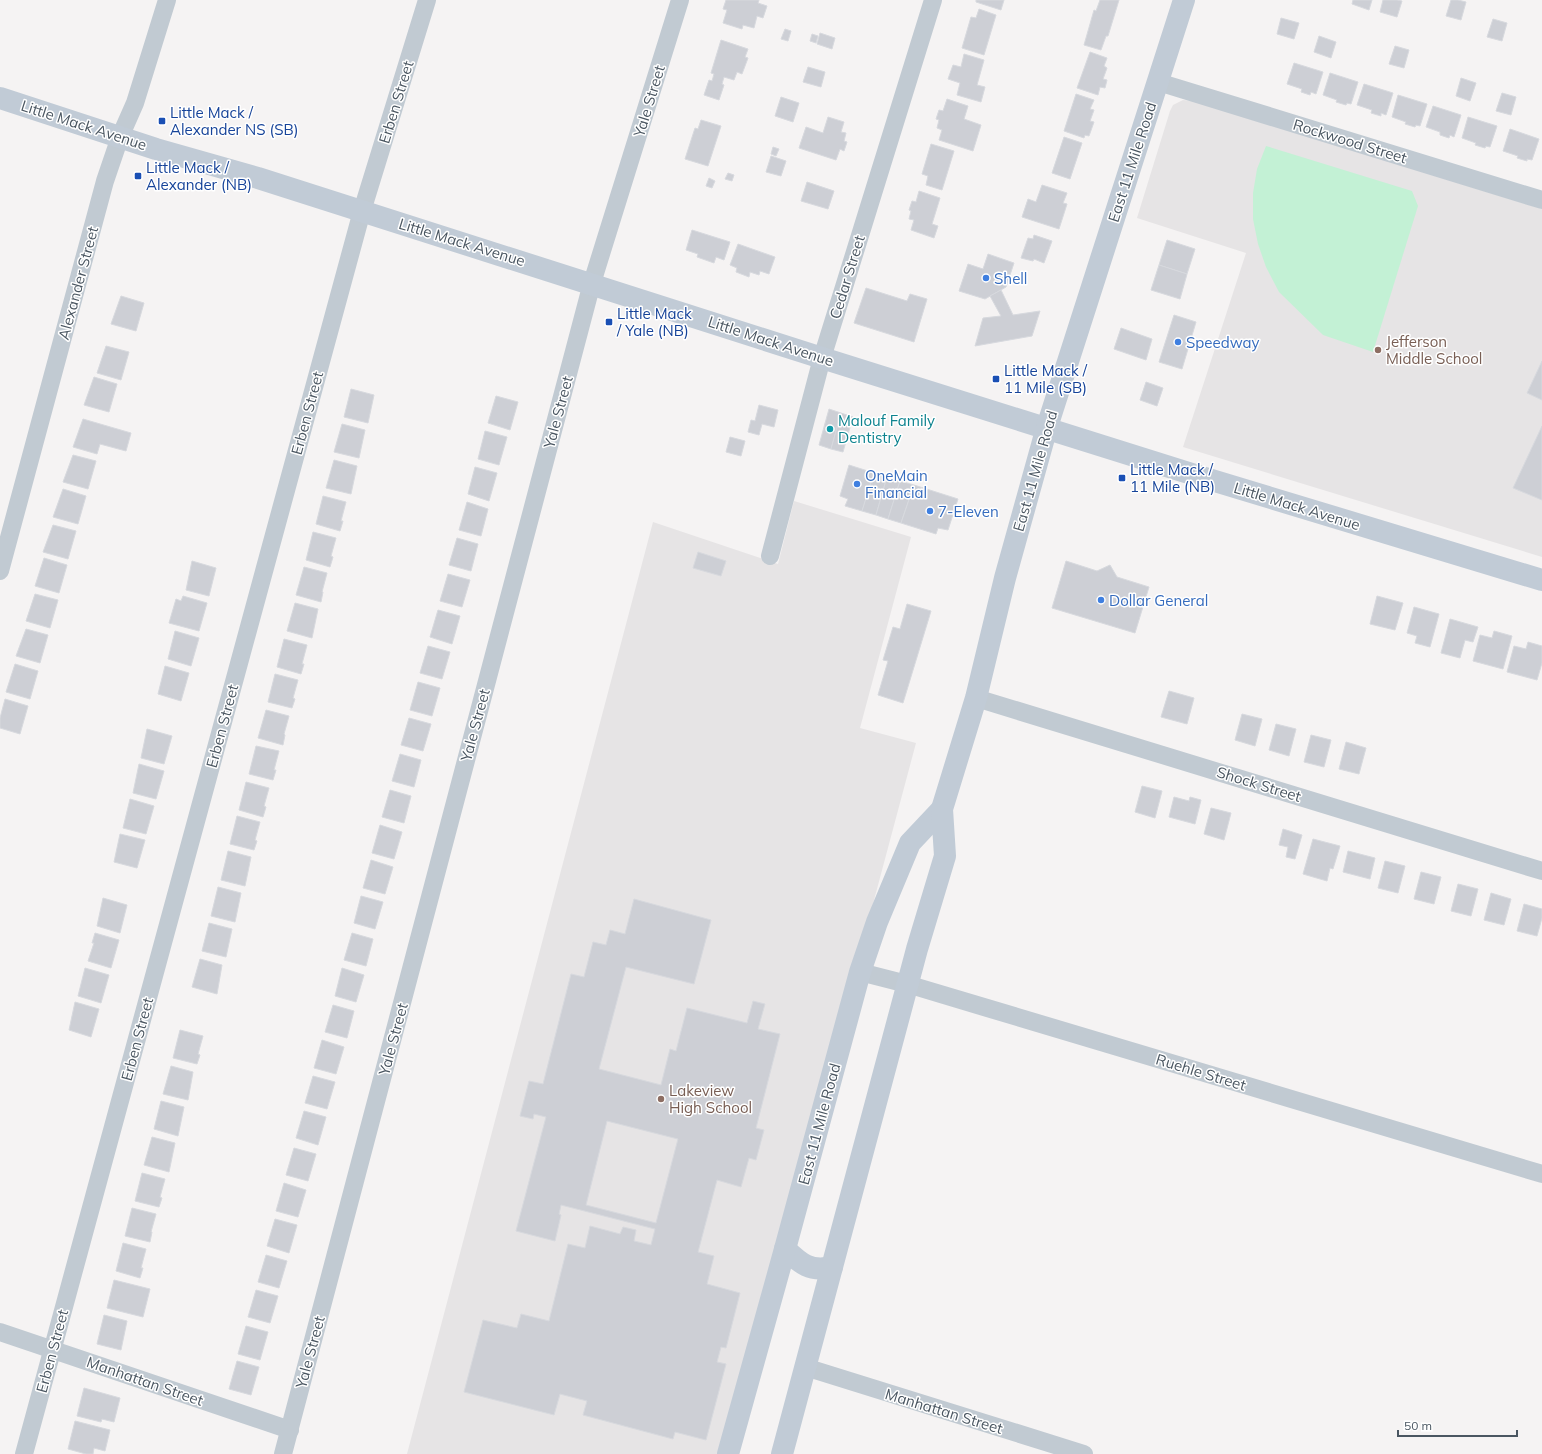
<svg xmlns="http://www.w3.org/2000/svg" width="1542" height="1454" font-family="Mulish,sans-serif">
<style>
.education{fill:#e6e4e5}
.green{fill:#c3f1d5}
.building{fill:#cdcfd5;stroke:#d7d9de;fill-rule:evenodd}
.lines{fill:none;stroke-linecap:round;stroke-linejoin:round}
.minor{stroke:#c1cad2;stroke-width:18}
.secondary{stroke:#c1cbd6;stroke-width:22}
.transit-dot{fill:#1a4fb4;stroke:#fff;stroke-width:1.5}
.shop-dot{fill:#3f7fe0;stroke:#fff;stroke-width:1.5}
.education-dot{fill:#8d6e63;stroke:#fff;stroke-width:1.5}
.culture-dot{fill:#0f9aa8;stroke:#fff;stroke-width:1.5}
.labels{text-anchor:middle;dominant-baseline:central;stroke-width:3;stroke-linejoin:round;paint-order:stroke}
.street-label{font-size:15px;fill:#4a5661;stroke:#fff}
.transit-label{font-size:15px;fill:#164399;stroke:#fff;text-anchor:start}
.shop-label{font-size:15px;fill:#366cbe;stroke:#fff;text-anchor:start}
.education-label{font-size:15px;fill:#785e54;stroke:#fff;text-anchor:start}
.culture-label{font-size:15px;fill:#0d838f;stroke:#fff;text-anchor:start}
</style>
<rect width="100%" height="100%" fill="#f5f3f3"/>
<g class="education">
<polygon points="1183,100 1192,101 1542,209 1542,557 1183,447 1246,253 1137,218 1170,111 1173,105"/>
<polygon points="794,501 911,537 860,728 916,743 726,1454 407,1454 653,522 778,564"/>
</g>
<polygon class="green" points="1266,146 1412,191 1418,206 1373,352 1323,335 1279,292 1266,267 1258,244 1253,219 1253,193 1257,169"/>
<g class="building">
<polygon points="726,0 759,0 758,3 767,6 763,18 757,16 754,28 743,25 742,29 723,23 727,10 723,9"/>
<polygon points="976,0 1004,0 1001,10 976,2"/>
<polygon points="1100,0 1119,0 1108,36 1106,36 1101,50 1084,45 1094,10 1096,11"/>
<polygon points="1353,0 1372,0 1369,10 1352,4"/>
<polygon points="1383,0 1397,0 1402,1 1397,17 1380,12"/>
<polygon points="1451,0 1458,0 1466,2 1461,20 1446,16"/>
<polygon points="979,9 996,15 984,55 962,48 971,17 976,18"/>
<polygon points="1281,18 1299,23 1294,39 1277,34"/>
<polygon points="1493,19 1507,23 1502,41 1487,37"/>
<polygon points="785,29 791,31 788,41 781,39"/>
<polygon points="820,33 835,38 832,49 817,44"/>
<polygon points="812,34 818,36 816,43 810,41"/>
<polygon points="1319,36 1336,42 1331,58 1314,52"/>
<polygon points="721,40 748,49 745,57 748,58 742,74 737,72 734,80 724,77 722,84 724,85 719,100 704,95 709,80 712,81 714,74 711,73"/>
<polygon points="1395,46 1409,50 1404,68 1389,64"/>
<polygon points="1090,52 1107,58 1104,66 1107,68 1103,79 1107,80 1105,88 1100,87 1098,95 1077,88"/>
<polygon points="964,54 984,60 977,85 985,87 981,102 957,95 960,83 948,79 953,65 961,67"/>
<polygon points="1294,63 1323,72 1316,94 1311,92 1310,95 1301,92 1302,89 1287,84"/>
<polygon points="808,67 825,72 821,87 803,82"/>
<polygon points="1330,73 1358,82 1351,104 1347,103 1346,105 1336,102 1337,100 1323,95"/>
<polygon points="1461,78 1476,83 1470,101 1456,96"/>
<polygon points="1364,84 1393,93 1386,115 1381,113 1381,116 1371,113 1372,110 1357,105"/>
<polygon points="1502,93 1516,97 1511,115 1496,111"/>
<polygon points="1076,94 1094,100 1090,109 1094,110 1090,121 1094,122 1089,136 1085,135 1084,138 1064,131"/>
<polygon points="1398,95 1427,104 1420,126 1416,125 1415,127 1405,124 1406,122 1392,117"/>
<polygon points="781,97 799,103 793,122 775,116"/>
<polygon points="947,99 968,106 964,119 981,125 973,151 939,140 942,130 937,128 939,120 936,119 939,110 943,111"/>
<polygon points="1433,106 1461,115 1454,137 1450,135 1449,138 1440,135 1440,132 1426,127"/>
<polygon points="828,117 844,122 841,132 846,133 844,141 847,142 844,151 840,149 836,160 799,148 806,127 823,133"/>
<polygon points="1468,117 1497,126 1490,147 1486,146 1485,148 1475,145 1476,143 1462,138"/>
<polygon points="701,120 721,126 708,166 685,159 695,128 698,129"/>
<polygon points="1510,129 1539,139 1532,160 1527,159 1527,161 1517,158 1518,156 1503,151"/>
<polygon points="1064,137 1082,143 1070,179 1052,173"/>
<polygon points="931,144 954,151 942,190 926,185 928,176 922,174"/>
<polygon points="773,147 779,149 776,156 771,154"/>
<polygon points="771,156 786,161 781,176 766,172"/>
<polygon points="728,173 734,175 732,181 725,179"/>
<polygon points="709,178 715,181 712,188 706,186"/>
<polygon points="807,182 834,191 828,209 801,201"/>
<polygon points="1042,185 1067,193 1063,203 1067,204 1059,229 1022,217 1028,199 1036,202"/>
<polygon points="919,191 940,198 932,224 938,226 934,238 911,230 914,220 909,219 911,211 909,210 912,201 916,202"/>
<polygon points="692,230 730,242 724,260 716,257 714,263 697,257 698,254 686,250"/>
<polygon points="1034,235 1052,241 1044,263 1034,259 1033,261 1021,258 1028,238 1033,239"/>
<polygon points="1167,240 1195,249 1187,274 1159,265"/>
<polygon points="738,244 775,257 769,274 760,271 759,275 750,272 749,277 736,272 737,268 730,265"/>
<polygon points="988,254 1014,263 1006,287 985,299 959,291 968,264 983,269"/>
<polygon points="1159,265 1187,274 1180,299 1151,290"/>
<polygon points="866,288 907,301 910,294 927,299 914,342 854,323"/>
<polygon points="1001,290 1013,315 1040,311 1032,336 975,346 983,318 1001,316 990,296"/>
<polygon points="121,296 144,303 136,331 111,324"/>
<polygon points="1174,315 1196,322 1182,369 1159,362"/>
<polygon points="1121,328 1152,339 1146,360 1114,349"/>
<polygon points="106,346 129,352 121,380 97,373"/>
<polygon points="1542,361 1542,400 1527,393"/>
<polygon points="94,377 117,384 109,412 84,405"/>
<polygon points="1146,382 1163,388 1157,406 1140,400"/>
<polygon points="351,389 374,395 368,423 344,417"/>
<polygon points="496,396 518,402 510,430 488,423"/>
<polygon points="759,405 778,410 774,427 762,424 759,435 748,432 751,420 755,421"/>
<polygon points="829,409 841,413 831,449 819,445"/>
<polygon points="841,413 853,417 843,452 831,449"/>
<polygon points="83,419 131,433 126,451 100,444 97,454 73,447"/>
<polygon points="342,424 365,430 359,458 334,452"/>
<polygon points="1542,426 1542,500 1513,488"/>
<polygon points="485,431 507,437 499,465 478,459"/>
<polygon points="730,437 745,441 741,456 726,452"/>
<polygon points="73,455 96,461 88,489 63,482"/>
<polygon points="334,460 357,466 351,494 326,488"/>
<polygon points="849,465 874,473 862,511 845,506 848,499 840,496"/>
<polygon points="475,467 497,473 489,501 468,494"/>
<polygon points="874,473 887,477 876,515 862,511"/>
<polygon points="887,477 900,481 888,519 876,515"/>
<polygon points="900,481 914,485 901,523 888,519"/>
<polygon points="914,485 958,499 948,530 938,528 936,534 901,523"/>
<polygon points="63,489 86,496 78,524 53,517"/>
<polygon points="323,496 346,502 341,521 343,521 340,531 316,524"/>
<polygon points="467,502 488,509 481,536 459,530"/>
<polygon points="53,525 76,531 68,559 43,552"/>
<polygon points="313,532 336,538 331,556 333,557 330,567 306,560"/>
<polygon points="457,538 478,544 471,571 449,565"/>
<polygon points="698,552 726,561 721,576 693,568"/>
<polygon points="44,558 67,565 59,593 35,586"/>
<polygon points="192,561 216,568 209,596 186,590"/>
<polygon points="1066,561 1097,571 1110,565 1117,577 1149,587 1135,633 1052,608"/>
<polygon points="304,567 327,573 322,592 323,592 321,602 296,595"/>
<polygon points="448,574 470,580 462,607 440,601"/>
<polygon points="35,594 58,600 50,628 26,621"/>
<polygon points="183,596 207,603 199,631 169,623 176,599 181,601"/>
<polygon points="1377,596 1403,603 1395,630 1370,624"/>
<polygon points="295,603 318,609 312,638 287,631"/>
<polygon points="907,604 931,611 903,703 878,695 888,661 883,660 893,627 900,629"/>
<polygon points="1414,607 1439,614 1430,647 1415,643 1417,636 1407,633"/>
<polygon points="438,610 460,616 452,644 430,637"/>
<polygon points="1450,619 1478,627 1473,642 1465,640 1460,658 1441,653"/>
<polygon points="26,629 48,635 40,663 16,656"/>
<polygon points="175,631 199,638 191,666 168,659"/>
<polygon points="1494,631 1512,636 1503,669 1473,661 1480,635 1492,638"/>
<polygon points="284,639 307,645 302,664 304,664 301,674 277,667"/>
<polygon points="1528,642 1542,646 1542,663 1537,680 1507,672 1514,646 1526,649"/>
<polygon points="428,646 450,652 442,679 420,673"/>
<polygon points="15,664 38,671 30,699 6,692"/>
<polygon points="165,666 189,673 181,701 158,694"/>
<polygon points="275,674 298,680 293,698 295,699 292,708 268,702"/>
<polygon points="418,682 440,688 432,716 410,710"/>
<polygon points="1169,691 1194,698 1187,724 1161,717"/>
<polygon points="5,699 28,706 20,734 0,728 0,718"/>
<polygon points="266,710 289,716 284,734 285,735 283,745 258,738"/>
<polygon points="1242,714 1262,719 1255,746 1235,740"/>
<polygon points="409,718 431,724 423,751 401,745"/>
<polygon points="1276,724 1296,729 1289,756 1269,750"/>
<polygon points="147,729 172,736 164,764 141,758"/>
<polygon points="1311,735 1331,740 1324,767 1304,762"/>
<polygon points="1346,742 1366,748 1359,774 1339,769"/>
<polygon points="256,746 279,751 274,770 276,770 273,780 249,774"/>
<polygon points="400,754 421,760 414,787 392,781"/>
<polygon points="139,764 164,771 156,799 133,793"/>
<polygon points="246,782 269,788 264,806 266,807 263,817 239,810"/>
<polygon points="1142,786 1162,791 1155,818 1135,812"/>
<polygon points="390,790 411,796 404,823 382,817"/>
<polygon points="1174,797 1189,801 1190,797 1201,800 1195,824 1169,817"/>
<polygon points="130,799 154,806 146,834 123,828"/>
<polygon points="1211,808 1231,813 1224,840 1204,834"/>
<polygon points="237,816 260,822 255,840 257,841 254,850 230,844"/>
<polygon points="380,825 402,832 394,859 372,853"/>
<polygon points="1283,829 1302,835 1295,859 1286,857 1288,847 1279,845"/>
<polygon points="120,834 145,840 137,868 114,862"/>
<polygon points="1313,839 1340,846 1333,869 1330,868 1327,881 1303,874"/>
<polygon points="228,851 251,857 245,886 221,880"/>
<polygon points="1348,851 1375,858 1370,879 1343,872"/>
<polygon points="371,860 393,867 385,894 363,888"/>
<polygon points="1385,861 1405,866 1398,893 1378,888"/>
<polygon points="1421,872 1441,877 1434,904 1414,899"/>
<polygon points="1458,884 1478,889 1471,916 1451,911"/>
<polygon points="218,887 241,893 235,922 211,916"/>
<polygon points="1491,893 1511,899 1504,925 1484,920"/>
<polygon points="361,896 383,902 375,929 354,923"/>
<polygon points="103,898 127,905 120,933 97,926"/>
<path d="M634,899L711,920L694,984L626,967L599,1069L661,1085L670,1049L676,1051L687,1008L747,1023L753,1001L765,1004L758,1029L780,1034L756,1128L764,1130L756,1160L749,1158L741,1187L717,1180L698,1252L714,1256L707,1284L740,1293L726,1348L721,1347L717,1362L726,1364L706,1440L675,1432L673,1439L583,1415L587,1401L560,1394L554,1415L464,1392L483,1320L517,1328L521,1314L549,1321L568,1244L585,1248L590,1226L620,1234L623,1227L636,1230L634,1241L651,1245L655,1229L561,1205L559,1214L561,1215L555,1241L516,1231L546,1117L534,1114L533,1119L520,1116L529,1081L543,1084L571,974L584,977L593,942L606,945L610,930L625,934ZM607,1121L678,1139L656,1223L586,1205Z"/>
<polygon points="1524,904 1542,909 1542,918 1537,936 1517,931"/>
<polygon points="209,923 232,929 226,957 202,951"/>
<polygon points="95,933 119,940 111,968 88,961 94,943 92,943"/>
<polygon points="352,933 373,939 366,966 344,960"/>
<polygon points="200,959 222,965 217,994 192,987"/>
<polygon points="85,968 109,975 101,1003 78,996"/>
<polygon points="342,968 364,975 356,1002 335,996"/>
<polygon points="75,1002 99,1009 91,1037 69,1030"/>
<polygon points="333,1005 354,1011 347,1038 325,1032"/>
<polygon points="180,1030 203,1036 198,1054 200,1055 197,1064 173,1058"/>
<polygon points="322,1040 344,1047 336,1074 314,1068"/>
<polygon points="171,1066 193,1072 188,1100 163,1094"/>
<polygon points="313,1076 335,1082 327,1109 305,1103"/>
<polygon points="161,1101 184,1107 178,1136 154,1129"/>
<polygon points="304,1111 326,1117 318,1145 296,1138"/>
<polygon points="152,1137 175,1143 169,1172 144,1165"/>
<polygon points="294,1148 316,1154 308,1181 286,1175"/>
<polygon points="142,1173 165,1179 160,1197 162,1198 159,1207 135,1201"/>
<polygon points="284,1183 306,1190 298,1217 276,1211"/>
<polygon points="132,1208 156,1214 151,1232 152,1232 150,1242 125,1236"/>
<polygon points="275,1219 297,1225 289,1253 267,1246"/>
<polygon points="123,1243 146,1249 141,1268 143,1268 140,1278 116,1271"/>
<polygon points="266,1255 287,1261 279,1288 258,1282"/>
<polygon points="114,1280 150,1289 143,1317 107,1308"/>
<polygon points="256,1290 278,1296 270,1323 248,1317"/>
<polygon points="104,1315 127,1321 121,1350 97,1344"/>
<polygon points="246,1326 268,1332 260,1360 238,1354"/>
<polygon points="237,1361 259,1367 251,1395 229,1389"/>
<polygon points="84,1388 120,1398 114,1422 102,1419 101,1422 77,1416"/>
<polygon points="75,1421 110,1430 105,1451 94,1448 93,1454 86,1454 68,1449"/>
</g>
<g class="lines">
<g class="minor">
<polyline points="1158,82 1542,200"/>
<polyline points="770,556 822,358 933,0"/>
<polyline points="0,571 105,181 120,137 135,103 167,0"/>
<polyline points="976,698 1542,871"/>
<polyline points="860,972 907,984 1542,1174"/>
<polyline points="0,1332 290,1430"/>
<polyline points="805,1367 1084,1454"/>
<polyline points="24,1454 362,211 427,0"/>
<polyline points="283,1454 592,283 680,0"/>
</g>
<g class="secondary">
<polyline points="0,98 156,149 258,178 822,358 1195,475 1542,580"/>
<path d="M785,1249C801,1264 810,1272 832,1267"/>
<polyline points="728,1454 785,1249 860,972 877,922 910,843 942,809"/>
<polyline points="782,1454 917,949 945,856 942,809 976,698 1005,578 1047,427 1184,0"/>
</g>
</g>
<g class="transit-dot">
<rect x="158" y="117" width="8" height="8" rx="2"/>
<rect x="134" y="172" width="8" height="8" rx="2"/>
<rect x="605" y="318" width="8" height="8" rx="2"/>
<rect x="992" y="375" width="8" height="8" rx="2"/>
<rect x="1118" y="474" width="8" height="8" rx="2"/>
</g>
<g class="shop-dot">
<circle cx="986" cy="278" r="4"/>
<circle cx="1178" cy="342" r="4"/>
<circle cx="857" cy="484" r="4"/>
<circle cx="930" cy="511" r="4"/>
<circle cx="1101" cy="600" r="4"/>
</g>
<g class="education-dot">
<circle cx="1378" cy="350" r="4"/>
<circle cx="661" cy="1099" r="4"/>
</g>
<circle class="culture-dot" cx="830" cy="429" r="4"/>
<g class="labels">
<g class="street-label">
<text transform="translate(649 101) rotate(-73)">Yale Street</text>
<text transform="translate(396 102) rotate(-73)">Erben Street</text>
<text transform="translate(84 125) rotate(18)">Little Mack Avenue</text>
<text transform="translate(1350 141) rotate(17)">Rockwood Street</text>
<text transform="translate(1132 162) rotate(-72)">East 11 Mile Road</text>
<text transform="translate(462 242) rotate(17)">Little Mack Avenue</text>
<text transform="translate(847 277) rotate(-73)">Cedar Street</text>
<text transform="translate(78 283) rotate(-75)">Alexander Street</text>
<text transform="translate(771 341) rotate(18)">Little Mack Avenue</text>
<text transform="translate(558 412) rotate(-75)">Yale Street</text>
<text transform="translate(307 413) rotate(-75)">Erben Street</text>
<text transform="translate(1035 471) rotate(-74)">East 11 Mile Road</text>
<text transform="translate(1297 506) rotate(17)">Little Mack Avenue</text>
<text transform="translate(475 725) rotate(-75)">Yale Street</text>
<text transform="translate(222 726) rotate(-75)">Erben Street</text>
<text transform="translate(1259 784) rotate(17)">Shock Street</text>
<text transform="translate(137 1039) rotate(-75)">Erben Street</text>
<text transform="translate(393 1039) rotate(-75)">Yale Street</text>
<text transform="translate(1201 1072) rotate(17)">Ruehle Street</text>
<text transform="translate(819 1124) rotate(-75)">East 11 Mile Road</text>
<text transform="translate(52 1351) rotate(-75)">Erben Street</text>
<text transform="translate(310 1352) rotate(-75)">Yale Street</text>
<text transform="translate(145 1381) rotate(19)">Manhattan Street</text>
<text transform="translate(944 1411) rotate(17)">Manhattan Street</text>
</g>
<g class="transit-label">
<text x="170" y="112">Little Mack /<tspan x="170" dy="17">Alexander NS (SB)</tspan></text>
<text x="146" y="167">Little Mack /<tspan x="146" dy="17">Alexander (NB)</tspan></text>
<text x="617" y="313">Little Mack<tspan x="617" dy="17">/ Yale (NB)</tspan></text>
<text x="1004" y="370">Little Mack /<tspan x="1004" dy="17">11 Mile (SB)</tspan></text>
<text x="1130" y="469">Little Mack /<tspan x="1130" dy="17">11 Mile (NB)</tspan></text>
</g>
<g class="shop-label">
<text x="994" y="278">Shell</text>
<text x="1186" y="342">Speedway</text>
<text x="865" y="475">OneMain<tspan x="865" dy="17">Financial</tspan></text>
<text x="938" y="511">7-Eleven</text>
<text x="1109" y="600">Dollar General</text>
</g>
<g class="education-label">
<text x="1386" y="341">Jefferson<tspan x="1386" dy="17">Middle School</tspan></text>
<text x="669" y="1090">Lakeview<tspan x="669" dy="17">High School</tspan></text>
</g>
<g class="culture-label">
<text x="838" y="420">Malouf Family<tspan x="838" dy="17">Dentistry</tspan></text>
</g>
</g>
<path d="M1398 1430v6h119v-6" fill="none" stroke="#4a5661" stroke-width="2"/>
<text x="1404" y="1430" font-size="12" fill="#4a5661" stroke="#ffffff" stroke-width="3" paint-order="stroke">50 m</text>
</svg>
